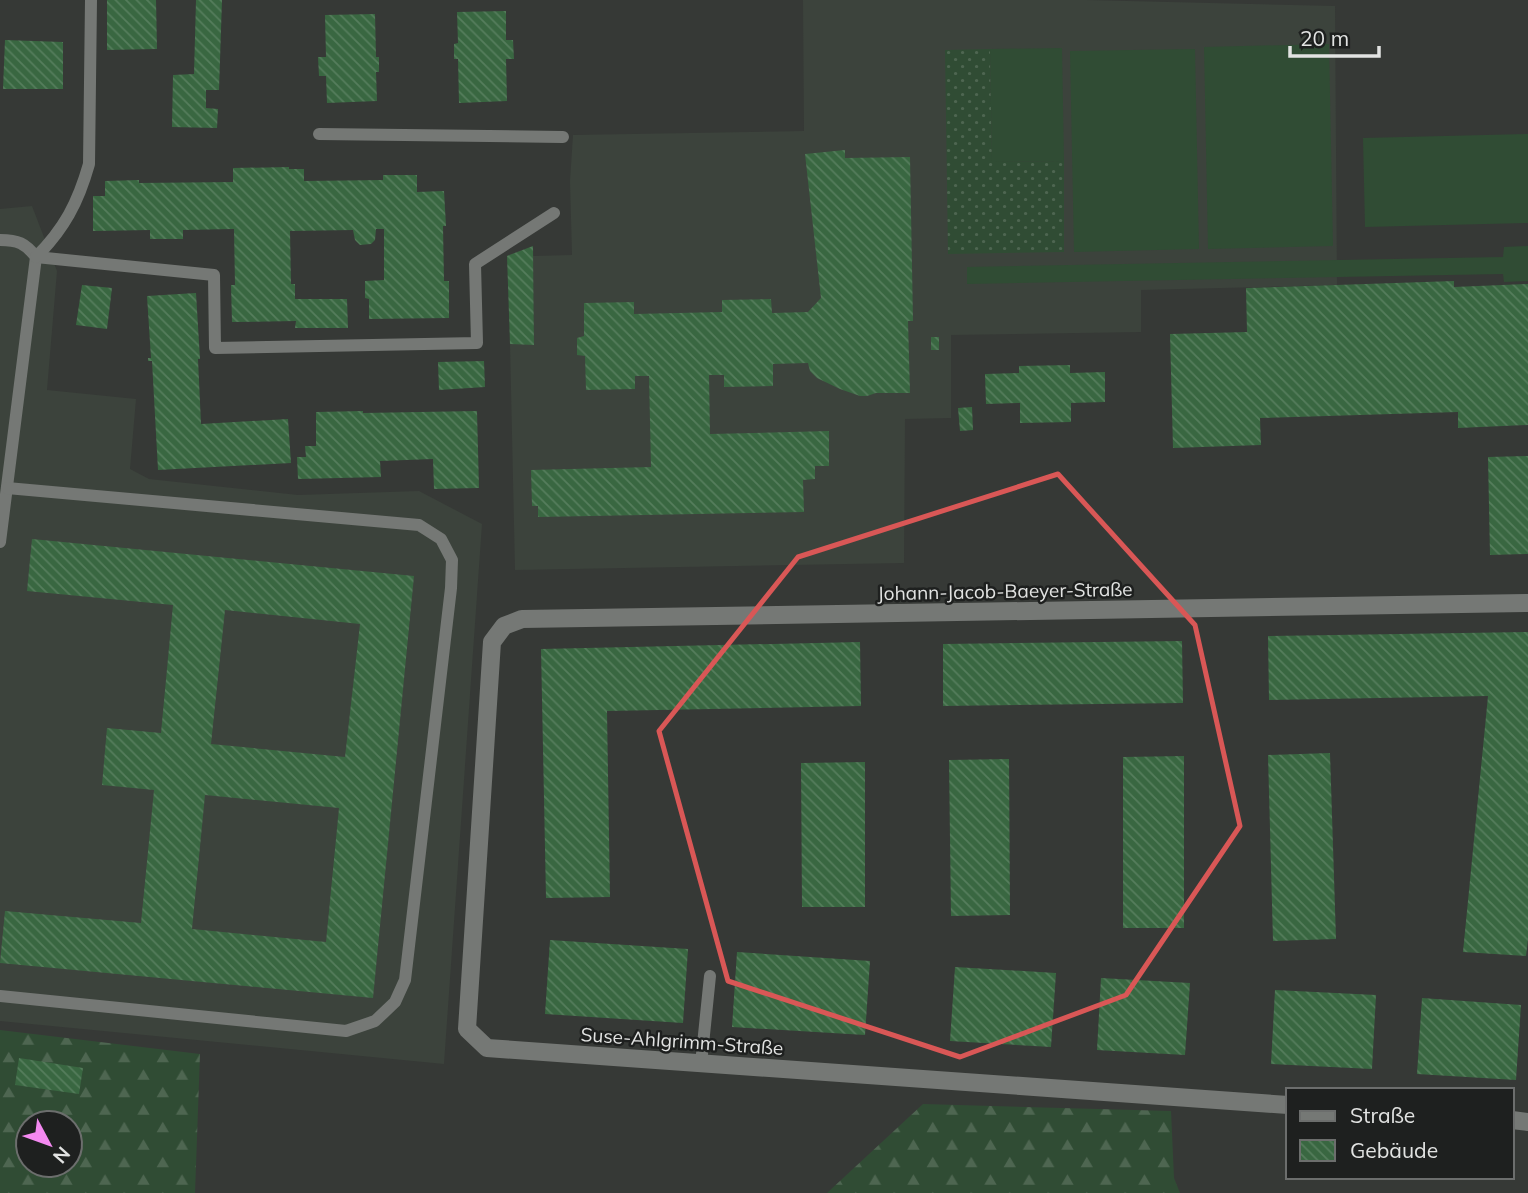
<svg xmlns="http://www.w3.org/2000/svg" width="1528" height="1193" font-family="Mulish,sans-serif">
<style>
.built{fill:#3c433c}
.grass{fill:url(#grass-dots)}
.forest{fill:url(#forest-firs);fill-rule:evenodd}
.pitch{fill:#304c34}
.building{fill:url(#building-back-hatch);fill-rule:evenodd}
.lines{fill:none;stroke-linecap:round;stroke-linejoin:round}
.lane{stroke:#757875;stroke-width:12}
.street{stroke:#757875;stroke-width:18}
.marked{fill:none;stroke:#d95756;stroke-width:5;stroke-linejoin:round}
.labels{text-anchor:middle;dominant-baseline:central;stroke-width:5;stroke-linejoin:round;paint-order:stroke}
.street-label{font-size:19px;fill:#e2e3e2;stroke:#1e201f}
</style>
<defs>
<pattern id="grass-dots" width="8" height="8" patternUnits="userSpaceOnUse" patternTransform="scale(1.75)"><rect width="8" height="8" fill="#304c34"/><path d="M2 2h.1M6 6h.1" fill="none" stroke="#4e6651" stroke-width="1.8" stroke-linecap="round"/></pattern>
<pattern id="forest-firs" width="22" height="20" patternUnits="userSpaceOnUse" patternTransform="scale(1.75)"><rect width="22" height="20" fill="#304c34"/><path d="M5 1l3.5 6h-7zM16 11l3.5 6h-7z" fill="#4e6651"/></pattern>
<pattern id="building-back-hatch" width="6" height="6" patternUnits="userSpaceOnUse" patternTransform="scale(1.75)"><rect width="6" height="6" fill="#396741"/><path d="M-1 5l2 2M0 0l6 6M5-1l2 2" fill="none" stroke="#557d5c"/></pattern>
</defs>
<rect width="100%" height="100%" fill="#363936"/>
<g class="built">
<polygon points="803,0 1087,0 1335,6 1337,285 1141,290 1141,332 951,335 951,418 905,419 904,563 515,570 510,344 534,344 533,256 572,255 570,181 573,135 804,131"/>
<polygon points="32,206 57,271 47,390 136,399 130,469 149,479 298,495 419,491 482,524 444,1064 0,1021 0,209"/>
</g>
<polygon class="grass" points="990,49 992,162 1064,161 1064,252 948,254 945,50"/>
<g class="forest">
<path d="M0,1030L200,1054L195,1193H0ZM28,1123H70V1165H28Z"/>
<polygon points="923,1104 1171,1111 1174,1178 1180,1193 827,1193"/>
</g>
<g class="pitch">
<polygon points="1329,44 1333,246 1208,249 1204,47"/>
<polygon points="1062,48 1064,161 992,162 990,49"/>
<polygon points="1195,49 1199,249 1074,252 1070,51"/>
<polygon points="1528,134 1528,223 1365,227 1363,138"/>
<polygon points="1528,246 1528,281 1504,282 1503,274 967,284 967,267 1503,257 1504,247"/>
</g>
<g class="building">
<polygon points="107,0 156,0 157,49 107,50"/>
<polygon points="196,0 222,0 219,90 206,90 206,108 218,109 217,128 172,127 173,75 194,74"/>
<polygon points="506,11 506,40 513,40 514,59 506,59 507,101 459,103 458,59 454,59 454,44 458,43 457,12"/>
<polygon points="375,14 376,57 379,57 379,72 376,72 377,101 327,103 326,76 319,76 318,57 326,57 325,15"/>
<polygon points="5,40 63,42 63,89 3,89"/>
<polygon points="845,150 845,158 910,157 913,321 908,321 910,393 876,393 867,396 860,396 840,389 817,378 810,371 808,363 773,364 773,386 724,387 724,375 709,375 710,434 829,431 829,466 815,466 815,479 803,480 804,512 538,517 538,506 532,506 531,470 651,467 649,376 635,376 635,389 586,390 585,356 577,355 577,338 584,336 584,303 634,302 634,314 722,312 722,300 771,299 772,313 808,312 821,298 805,154"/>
<polygon points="289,167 289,169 304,169 304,181 383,180 383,175 417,175 417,192 444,191 446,226 443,226 444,281 449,281 449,318 369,319 369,299 365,298 365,281 384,280 384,229 376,229 375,240 371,244 360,245 355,240 353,230 290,231 291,284 295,284 295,299 347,299 348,328 295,328 296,321 232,322 231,285 235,285 234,229 183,230 183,239 150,239 150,230 93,231 93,196 105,196 105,181 139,180 139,183 233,182 233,168"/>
<polygon points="533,246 534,345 510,344 507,256"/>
<polygon points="1454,281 1454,287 1528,284 1528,425 1458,428 1458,412 1260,418 1261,445 1173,448 1170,334 1247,332 1246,288"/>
<polygon points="82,285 112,288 107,329 76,325"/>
<polygon points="196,293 200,359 198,359 201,424 288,419 291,463 158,470 152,361 148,361 148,358 151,358 147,296"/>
<rect x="931" y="337" width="8" height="13"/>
<polygon points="484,361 485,387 439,390 438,362"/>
<polygon points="1070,365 1070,373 1105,372 1105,402 1071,403 1071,422 1020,423 1020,403 986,404 985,374 1019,373 1019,366"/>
<polygon points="972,407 973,430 960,431 958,408"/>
<polygon points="363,411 363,413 477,411 479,488 434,489 433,459 380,461 381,477 298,479 297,457 306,457 305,446 316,446 316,412"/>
<polygon points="1528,456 1528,554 1490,555 1488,457"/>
<path d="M32,539L414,576L373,998L0,963L5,911L141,923L154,790L102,785L107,728L161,733L173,605L27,591ZM225,610L360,624L345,757L211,744ZM205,795L339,808L326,942L192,929Z"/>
<polygon points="1528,632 1528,939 1526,956 1463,952 1488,696 1269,700 1268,636"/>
<polygon points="1182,641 1183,703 943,706 943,644"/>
<polygon points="860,642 861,706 607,711 610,897 546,898 541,649"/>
<polygon points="1330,753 1336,939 1273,941 1268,755"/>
<polygon points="1184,756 1184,928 1123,928 1123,757"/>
<polygon points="1009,759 1010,915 951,916 949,760"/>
<polygon points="865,762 865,907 802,907 801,763"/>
<polygon points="550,940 688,949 683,1023 545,1014"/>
<polygon points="737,952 870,961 865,1035 732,1027"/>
<polygon points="955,967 1056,973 1051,1047 950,1041"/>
<polygon points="1101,978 1190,983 1185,1055 1097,1050"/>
<polygon points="1275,990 1376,995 1372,1069 1271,1064"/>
<polygon points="1422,998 1521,1005 1516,1080 1417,1074"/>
<polygon points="19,1058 83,1068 79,1094 15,1085"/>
</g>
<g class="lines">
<g class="lane">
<polyline points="319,134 563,137"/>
<path d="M0,240C18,240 25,243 36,257L0,542"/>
<polyline points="36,257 214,275 215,348 477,343 475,264 554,213"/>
<path d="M36,257C64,229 78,203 89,164L91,0"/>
<polyline points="0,996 346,1031 375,1021 395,1002 405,980 451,588 452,560 441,539 419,525 7,488"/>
<polyline points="701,1064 710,976"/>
</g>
<g class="street">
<polyline points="1288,1105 487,1048 467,1029 492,642 504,626 522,619 1528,603"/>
<polyline points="1512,1120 1528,1122"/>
</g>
</g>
<path class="marked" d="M1058,474L1195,625L1240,826L1126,995L960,1057L728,981L659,731L798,557Z"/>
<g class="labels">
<g class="street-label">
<text transform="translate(1005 591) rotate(-1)">Johann-Jacob-Baeyer-Straße</text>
<text transform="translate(682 1041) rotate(4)">Suse-Ahlgrimm-Straße</text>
</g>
</g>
<rect x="1286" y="1088" width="228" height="91" fill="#1e201f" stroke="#6c6e6d" stroke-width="2"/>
<rect x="1300" y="1111" width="35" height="10" fill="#757875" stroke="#6c6e6d" stroke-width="2"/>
<text x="1350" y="1123" font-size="21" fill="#e2e3e2">Straße</text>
<rect x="1300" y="1140" width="35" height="21" fill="url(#building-back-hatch)" stroke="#6c6e6d" stroke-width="2"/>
<text x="1350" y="1158" font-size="21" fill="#e2e3e2">Gebäude</text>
<g transform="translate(49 1144) rotate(131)"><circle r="33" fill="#1e201f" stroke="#6c6e6d" stroke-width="2"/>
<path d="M0-5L12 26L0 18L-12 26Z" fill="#f489f0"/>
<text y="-10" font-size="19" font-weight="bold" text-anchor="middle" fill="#e2e3e2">N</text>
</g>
<path d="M1290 46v10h89v-10" fill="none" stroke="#e2e3e2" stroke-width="3.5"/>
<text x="1300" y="46" font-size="21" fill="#e2e3e2" stroke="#1e201f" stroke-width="5" paint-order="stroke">20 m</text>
</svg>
